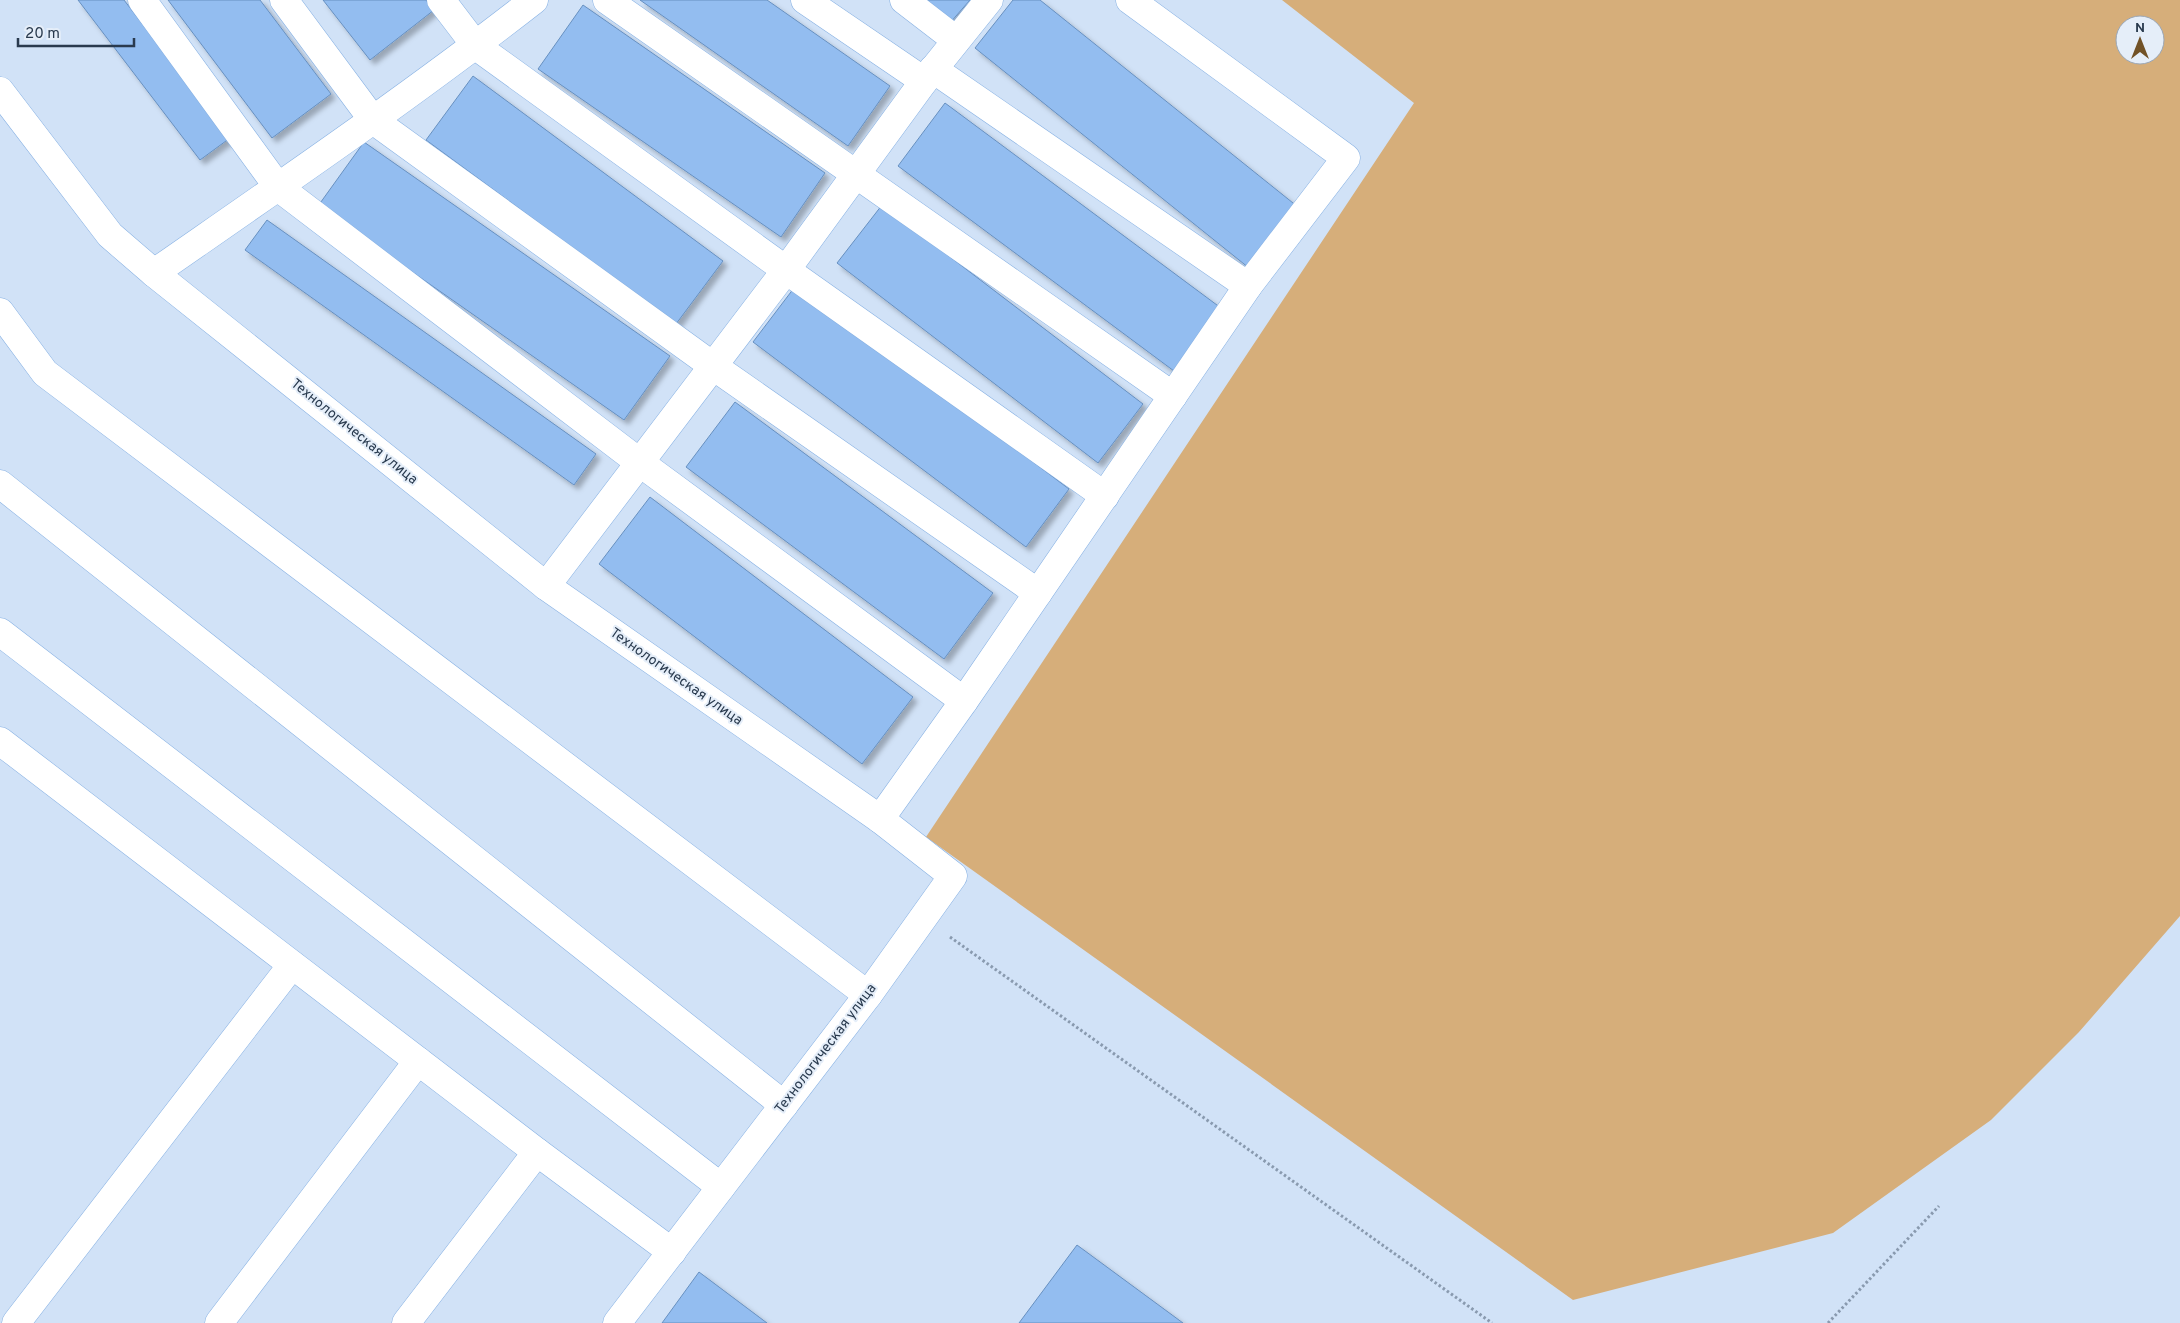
<svg xmlns="http://www.w3.org/2000/svg" width="2180" height="1323" font-family="Overpass,sans-serif">
<style>
.green{fill:#d6ae7a;fill-rule:evenodd}
.building{fill:#93bdf0;stroke:#6790c0;filter:url(#shadow)}
.lines{fill:none;stroke-linecap:round;stroke-linejoin:round}
.minor-casing{stroke:#87b1e3;stroke-width:29}
.path{stroke:#899aaf;stroke-width:3;stroke-dasharray:2.5 2.5;stroke-linecap:butt}
.minor{stroke:#fff;stroke-width:28}
.labels{text-anchor:middle;dominant-baseline:central;stroke-width:4;stroke-linejoin:round;paint-order:stroke}
.street-label{font-size:14px;fill:#293a4e;stroke:#e5eef9}
</style>
<defs>
<filter id="shadow"><feDropShadow dx="4.5" dy="4.5" stdDeviation="2.5" flood-color="#0004"/></filter>
</defs>
<rect width="100%" height="100%" fill="#d1e2f7"/>
<path class="green" d="M1282,0H2180V916L2079,1032L1991,1120L1833,1233L1573,1300L926,837L1414,103ZM2125,25H2155V55H2125Z"/>
<g class="building">
<polygon points="78,0 124,0 230,138 200,160"/>
<polygon points="168,0 260,0 331,94 272,138"/>
<polygon points="323,0 426,0 434,10 370,60"/>
<polygon points="640,0 767,0 890,86 848,146"/>
<polygon points="920,0 970,0 949,24"/>
<polygon points="1013,0 1040,0 1298,207 1249,268 975,48"/>
<polygon points="583,5 825,173 781,237 538,69"/>
<polygon points="473,76 723,261 676,324 426,140"/>
<polygon points="945,103 1225,311 1178,374 898,166"/>
<polygon points="364,142 670,356 624,420 318,206"/>
<polygon points="882,205 1143,404 1098,463 837,263"/>
<polygon points="267,220 596,454 574,485 245,250"/>
<polygon points="797,284 1069,489 1026,547 753,342"/>
<polygon points="735,402 993,593 944,659 686,467"/>
<polygon points="650,497 913,697 862,764 599,564"/>
<polygon points="1077,1245 1183,1323 1019,1323"/>
<polygon points="699,1272 767,1323 662,1323"/>
</g>
<g class="lines">
<defs>
<g id="minor">
<polyline points="142,0 278,187 639,462 964,701"/>
<polyline points="284,0 373,120 713,366 1038,593"/>
<polyline points="441,0 476,46 786,270 1105,496"/>
<polyline points="607,0 1173,396"/>
<polyline points="805,0 924,81"/>
<polyline points="904,0 956,40"/>
<polyline points="933,69 1248,286"/>
<polyline points="0,91 110,235 154,273 546,586 880,819 953,876 868,995 617,1323"/>
<path d="M154,273C282,184 411,96 534,0"/>
<polyline points="0,312 45,373 868,995"/>
<polyline points="0,484 784,1105"/>
<polyline points="546,586 786,270 924,81 989,0"/>
<polyline points="0,632 721,1187"/>
<polyline points="0,741 537,1152 672,1252"/>
<polyline points="880,819 964,701 1248,286 1346,158 1130,0"/>
<polyline points="16,1323 292,965"/>
<polyline points="219,1323 418,1061"/>
<polyline points="406,1323 537,1152"/>
</g>
</defs>
<use href="#minor" class="minor-casing"/>
<g class="path">
<polyline points="950,937 1492,1323"/>
<polyline points="1828,1323 1939,1206"/>
</g>
<use href="#minor" class="minor"/>
</g>
<g class="labels">
<g class="street-label">
<text transform="translate(354 432) rotate(39)">Технологическая улица</text>
<text transform="translate(676 677) rotate(35)">Технологическая улица</text>
<text transform="translate(826 1049) rotate(-53)">Технологическая улица</text>
</g>
</g>
<g transform="translate(2140 40)"><circle r="24" fill="#e5eef9" stroke="#9aa6b5"/>
<path d="M0-4L9 19L0 12L-9 19Z" fill="#715227"/>
<text y="-8" font-size="14" font-weight="bold" text-anchor="middle" fill="#293a4e">N</text>
</g>
<path d="M18 38v8h116v-8" fill="none" stroke="#293a4e" stroke-width="2.5"/>
<text x="25" y="38" font-size="15" fill="#293a4e" stroke="#e5eef9" stroke-width="4" paint-order="stroke">20 m</text>
</svg>
